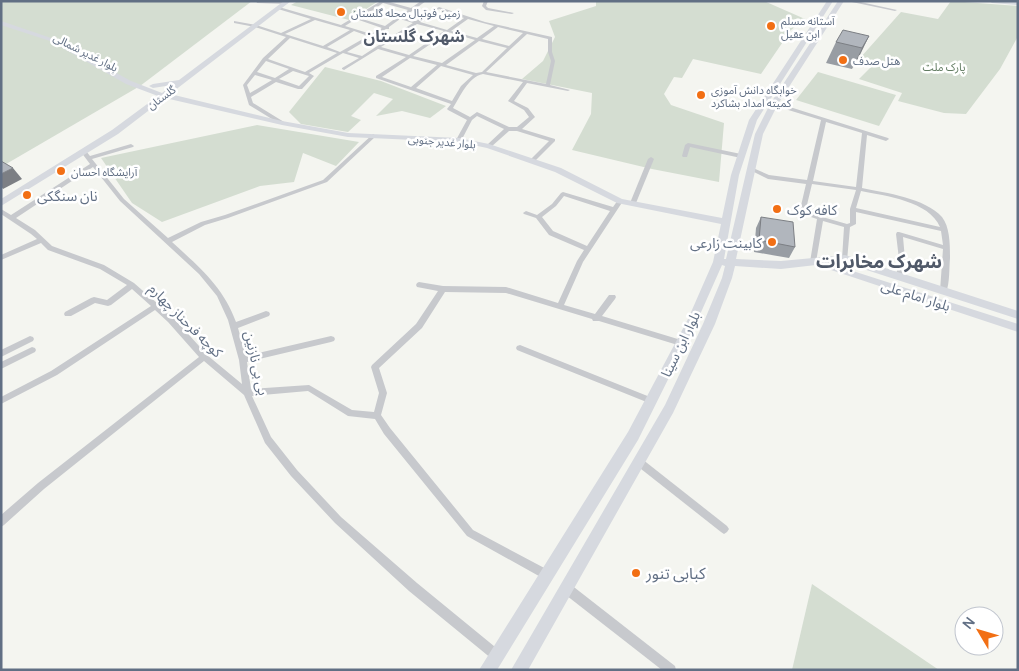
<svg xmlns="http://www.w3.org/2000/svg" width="1019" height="671" font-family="Manrope,'Noto Sans Arabic',sans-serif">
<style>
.green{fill:#d4ddd1}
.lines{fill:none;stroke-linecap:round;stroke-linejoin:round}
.street{fill:#c7c9cd;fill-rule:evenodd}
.secondary{fill:#d6d9df;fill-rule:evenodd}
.primary{fill:#d6d9df;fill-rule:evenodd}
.wall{fill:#989da3}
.shaded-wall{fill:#7c7f84}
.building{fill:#b1b6bd;stroke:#7c7f84}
.poi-dot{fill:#f26f14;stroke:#fff;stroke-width:2}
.labels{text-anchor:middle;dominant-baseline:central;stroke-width:5;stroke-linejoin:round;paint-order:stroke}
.far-poi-label{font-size:11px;fill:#616f84;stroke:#fff;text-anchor:start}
.far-street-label{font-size:11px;fill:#616f84;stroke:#fff}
.far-park-label{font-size:11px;fill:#617b61;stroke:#fff}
.poi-label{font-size:14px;fill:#616f84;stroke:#fff;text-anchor:start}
.street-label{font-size:14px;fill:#616f84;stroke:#fff}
.far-district-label{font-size:16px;font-weight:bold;fill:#505969;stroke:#fff}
.near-poi-label{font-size:16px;fill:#616f84;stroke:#fff;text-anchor:start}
.district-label{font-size:19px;font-weight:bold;fill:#505969;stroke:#fff}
</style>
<rect width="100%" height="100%" fill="#f4f5f0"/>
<g class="green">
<polygon points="1,1 252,1 140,86 1,167"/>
<polygon points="298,1 372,1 377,2 349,20 291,5"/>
<polygon points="596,1 764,1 805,19 791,30 761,74 693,59 682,78 674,77 664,94 671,105 724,123 719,182 652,169 572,150 591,114 592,93 522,79 543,61 555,37 549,21 596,6"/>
<polygon points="951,1 1018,6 1017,38 1000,69 966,114 944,113 898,101 902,93 859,79 876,62 861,57 901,12 938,19"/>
<polygon points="325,67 381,81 446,106 430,118 402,111 376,116 393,99 374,93 351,116 361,120 348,132 301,124 289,112"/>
<polygon points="818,72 896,95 879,126 796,100"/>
<polygon points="257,125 359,142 336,166 303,153 294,182 260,186 162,222 132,203 101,158"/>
<polygon points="812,584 939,670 792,670"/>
</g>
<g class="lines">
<g class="street">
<polygon points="256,1 286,2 288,3 286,4 257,3"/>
<path d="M381,1H386L411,8L421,1H426L415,9L414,11H412L403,18L416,21L439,7L485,22L552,37V52L555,61L550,85L570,90L568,91L527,83L514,101L528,108L535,117L522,129L555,139V141L534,162H530V160L549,141L517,131H509L491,147H487V145L504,129L477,116L472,120L461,141H457L456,140L467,120L448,110L447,109L451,104L376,78V76L406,57L378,49L344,70L342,69V68L359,58L343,53L309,73L314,76L302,89H298L276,82L251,97L253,103L284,122V124H280L249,105L243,85L263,58L286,37L255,27L234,23V21L256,25L281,33L311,19L278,9L277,8L279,7L341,25ZM383,3L408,10L399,16L373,10ZM439,9L464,18L447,30L420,22ZM370,11L396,18L385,26L359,18ZM356,19L382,28L371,34L345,26ZM400,19L413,23L388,39L375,35L386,29H389V27ZM468,19L494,26L477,38L451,31ZM315,20L350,30L323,46L285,34ZM417,24L444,31L409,55L381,47ZM498,27L523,33L509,46L482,39ZM354,31L368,36L340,52L327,47ZM448,32L475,40L442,63L413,56ZM527,34L548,39V52L551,61L546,84L486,72ZM372,37L385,41L362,56L347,52ZM290,38L337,53L305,72L268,59ZM479,41L507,48L482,72L476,73L446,65ZM410,58L437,65L411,87L382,77ZM266,61L289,69L275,78L257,72ZM441,66L473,75L461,86L452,101L416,88ZM293,71L309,76L299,86L279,79ZM483,74L523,82L508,101L524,110L529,117L517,127H509L477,112L470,117L453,108C460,97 468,77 483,74ZM255,75L272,80L250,93L247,85Z"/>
<polygon points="484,1 488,1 486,6 488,8 514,13 512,14 486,10 482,6"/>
<polygon points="847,1 856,1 897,10 895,11"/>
<path d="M774,102L888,138L889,139L886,141L867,135L862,188C886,193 925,198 942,217C950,227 950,245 950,258C949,269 950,282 946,293H942L940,291L943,249L903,237L905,259L902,276L899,278L896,276L899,259L896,234L897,232H899L943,245L941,231L856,212V224L850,227L847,261H843L842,259L844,227L823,221L816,262L815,264H811L810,262L817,219L808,216L800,210L806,184L768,179L748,169L749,168H753L769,175L807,180L821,120L772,105L771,104ZM826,122L862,133L856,187L813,181ZM812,184L856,190L850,209V223L847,224L812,214L806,209ZM861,191C886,196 929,201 940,227L856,208Z"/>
<path d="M373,134L376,136L375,137L327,182L228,218L205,225L172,242C199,267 223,286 236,322L266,311L269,312L270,314L269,316L238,328L246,356L331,336L334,337L335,339L334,341L331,342L247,362L251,389L309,385L352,410L374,412L379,393L371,367L372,365L416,324L438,291L417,287L416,285L417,283L419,282L443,286L506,287L558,303L577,261L584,250L549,235L536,218L524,214L523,213L526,211L537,215L552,204L561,193L563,192L613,207L618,200H622L623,201L583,262L564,305L595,314L609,295H615L616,297L615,299L602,316L681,340L684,341L685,343L684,345L681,346L599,321H593L592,319L506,293L445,292L422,328L379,368L387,393L381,415L390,428L473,530L550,571L551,575L550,579L546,580L467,536L384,434L375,419L348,416L308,391L252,396L271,437L297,470L341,517L417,583L500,651L501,655L500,659L496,660L492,659L409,591L335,523L291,476L265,443L244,395L204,361L44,489L4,525L1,527V515L38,483L199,357L168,322L155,310L57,375L1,404V397L51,371L151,306L132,289L111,305L108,306L95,303L71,316H65L64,314L65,312L91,298L94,297L107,300L127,285L100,269L48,250L41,243L1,260V255L37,239L31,234L1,214V209L11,215L90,164L81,152L82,151H86L90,156L131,144L134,146L133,147L92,159L124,199L168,238L201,222L225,215L323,180ZM93,167L120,201L199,274L217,296L228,320L239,360L242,384L207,355L174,318L134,283L104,265L52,246L35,230L16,218ZM564,196L610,211L587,246L553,231L542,217L556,206Z"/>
<polygon points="688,143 741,154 744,156 741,158 690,147 687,157 683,157 682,156 685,145"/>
<polygon points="651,157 654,159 636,203 635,204 631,204 630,203 648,159"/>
<polygon points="30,336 33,337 34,339 33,341 1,357 1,350"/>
<polygon points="520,345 655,399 656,401 655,403 652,405 649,403 517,350 516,348 517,346"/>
<polygon points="32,347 35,348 36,350 35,352 1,369 1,362"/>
<polygon points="639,458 642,459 727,526 729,529 727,532 724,534 721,532 636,465 635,462 636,459"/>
<polygon points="566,583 570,584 675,666 676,670 662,670 562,592 561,588 562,584"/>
</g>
<polygon class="secondary" points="284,1 291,1 170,94 282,121 348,133 459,138 489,144 561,168 622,199 722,218 731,175 749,120 827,1 833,1 757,120 739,175 724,259 726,259 755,134 770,104 838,1 844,1 778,104 763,134 736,259 781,261 845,255 1018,311 1018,319 845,263 831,264 1018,324 1018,332 816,265 781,269 735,266 732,278 715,324 673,413 528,670 511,670 665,405 703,324 722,278 725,266 722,265 698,319 638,440 497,670 479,670 628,432 688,319 713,262 721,224 617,203 555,172 487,148 459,142 348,137 282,125 165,98 118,134 1,206 1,199 112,130 158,96 126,84 50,41 1,25 1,21 54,39 131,81 162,93 172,85 153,88 149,86 153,84 179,80"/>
<polygon class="primary" points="989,1 1018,1 1018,5 992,3"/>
</g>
<g class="wall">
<polygon points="869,36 852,69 826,63 836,42"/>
<polygon points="761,217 795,247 789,258 754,252 756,228"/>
</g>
<g class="shaded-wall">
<polygon points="869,36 859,57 852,69 862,48"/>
<polygon points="13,168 22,179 3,189 1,186 1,174"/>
</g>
<g class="building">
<polygon points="843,30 869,36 862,48 836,42"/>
<polygon points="1,161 13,168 1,174"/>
<polygon points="761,217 793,222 795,247 759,240"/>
</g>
<g class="poi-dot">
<circle cx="341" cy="12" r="5"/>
<circle cx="771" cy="26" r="5"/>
<circle cx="843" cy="60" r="5"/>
<circle cx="701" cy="95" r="5"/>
<circle cx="61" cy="171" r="5"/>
<circle cx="27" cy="195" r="5"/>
<circle cx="777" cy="209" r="5"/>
<circle cx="772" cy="242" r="5"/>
<circle cx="636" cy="573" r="5"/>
</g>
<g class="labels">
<g class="far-poi-label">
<text x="351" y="12">زمین فوتبال محله گلستان</text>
<text x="781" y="20">آستانه مسلم<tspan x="781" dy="13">ابن عقیل</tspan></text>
<text x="853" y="60">هتل صدف</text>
<text x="711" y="89">خوابگاه دانش آموزی<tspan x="711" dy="13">کمیته امداد بشاکرد</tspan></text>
<text x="71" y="171">آرایشگاه احسان</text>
</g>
<g class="far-street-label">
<text transform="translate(86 52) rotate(27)">بلوار غدیر شمالی</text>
<text transform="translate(161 97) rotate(-36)">گلستان</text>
<text transform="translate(442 141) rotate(5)">بلوار غدیر جنوبی</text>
</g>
<g class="far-park-label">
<text x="944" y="66">پارک ملت</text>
</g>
<g class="poi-label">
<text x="37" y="195">نان سنگکی</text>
<text x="787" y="209">کافه کوک</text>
<text x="762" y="242" text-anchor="end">کابینت زارعی</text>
</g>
<g class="street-label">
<text transform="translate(916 295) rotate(18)">بلوار امام علی</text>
<text transform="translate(186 320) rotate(45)">کوچه فرحناز چهارم</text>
<text transform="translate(680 344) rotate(-64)">بلوار ابن سینا</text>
<text transform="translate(257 363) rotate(77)">بی بی نازنین</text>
</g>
<g class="far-district-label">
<text x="414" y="36">شهرک گلستان</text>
</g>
<g class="near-poi-label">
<text x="646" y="573">کبابی تنور</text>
</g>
<g class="district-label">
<text x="879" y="261">شهرک مخابرات</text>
</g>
</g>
<rect width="1019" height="671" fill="none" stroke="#616f84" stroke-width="5"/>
<g transform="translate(979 631) rotate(308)"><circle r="24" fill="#ffffff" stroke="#c0c5ce"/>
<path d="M0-4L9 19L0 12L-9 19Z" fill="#f26f14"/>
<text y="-8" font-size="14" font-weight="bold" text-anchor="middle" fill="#616f84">N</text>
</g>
</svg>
